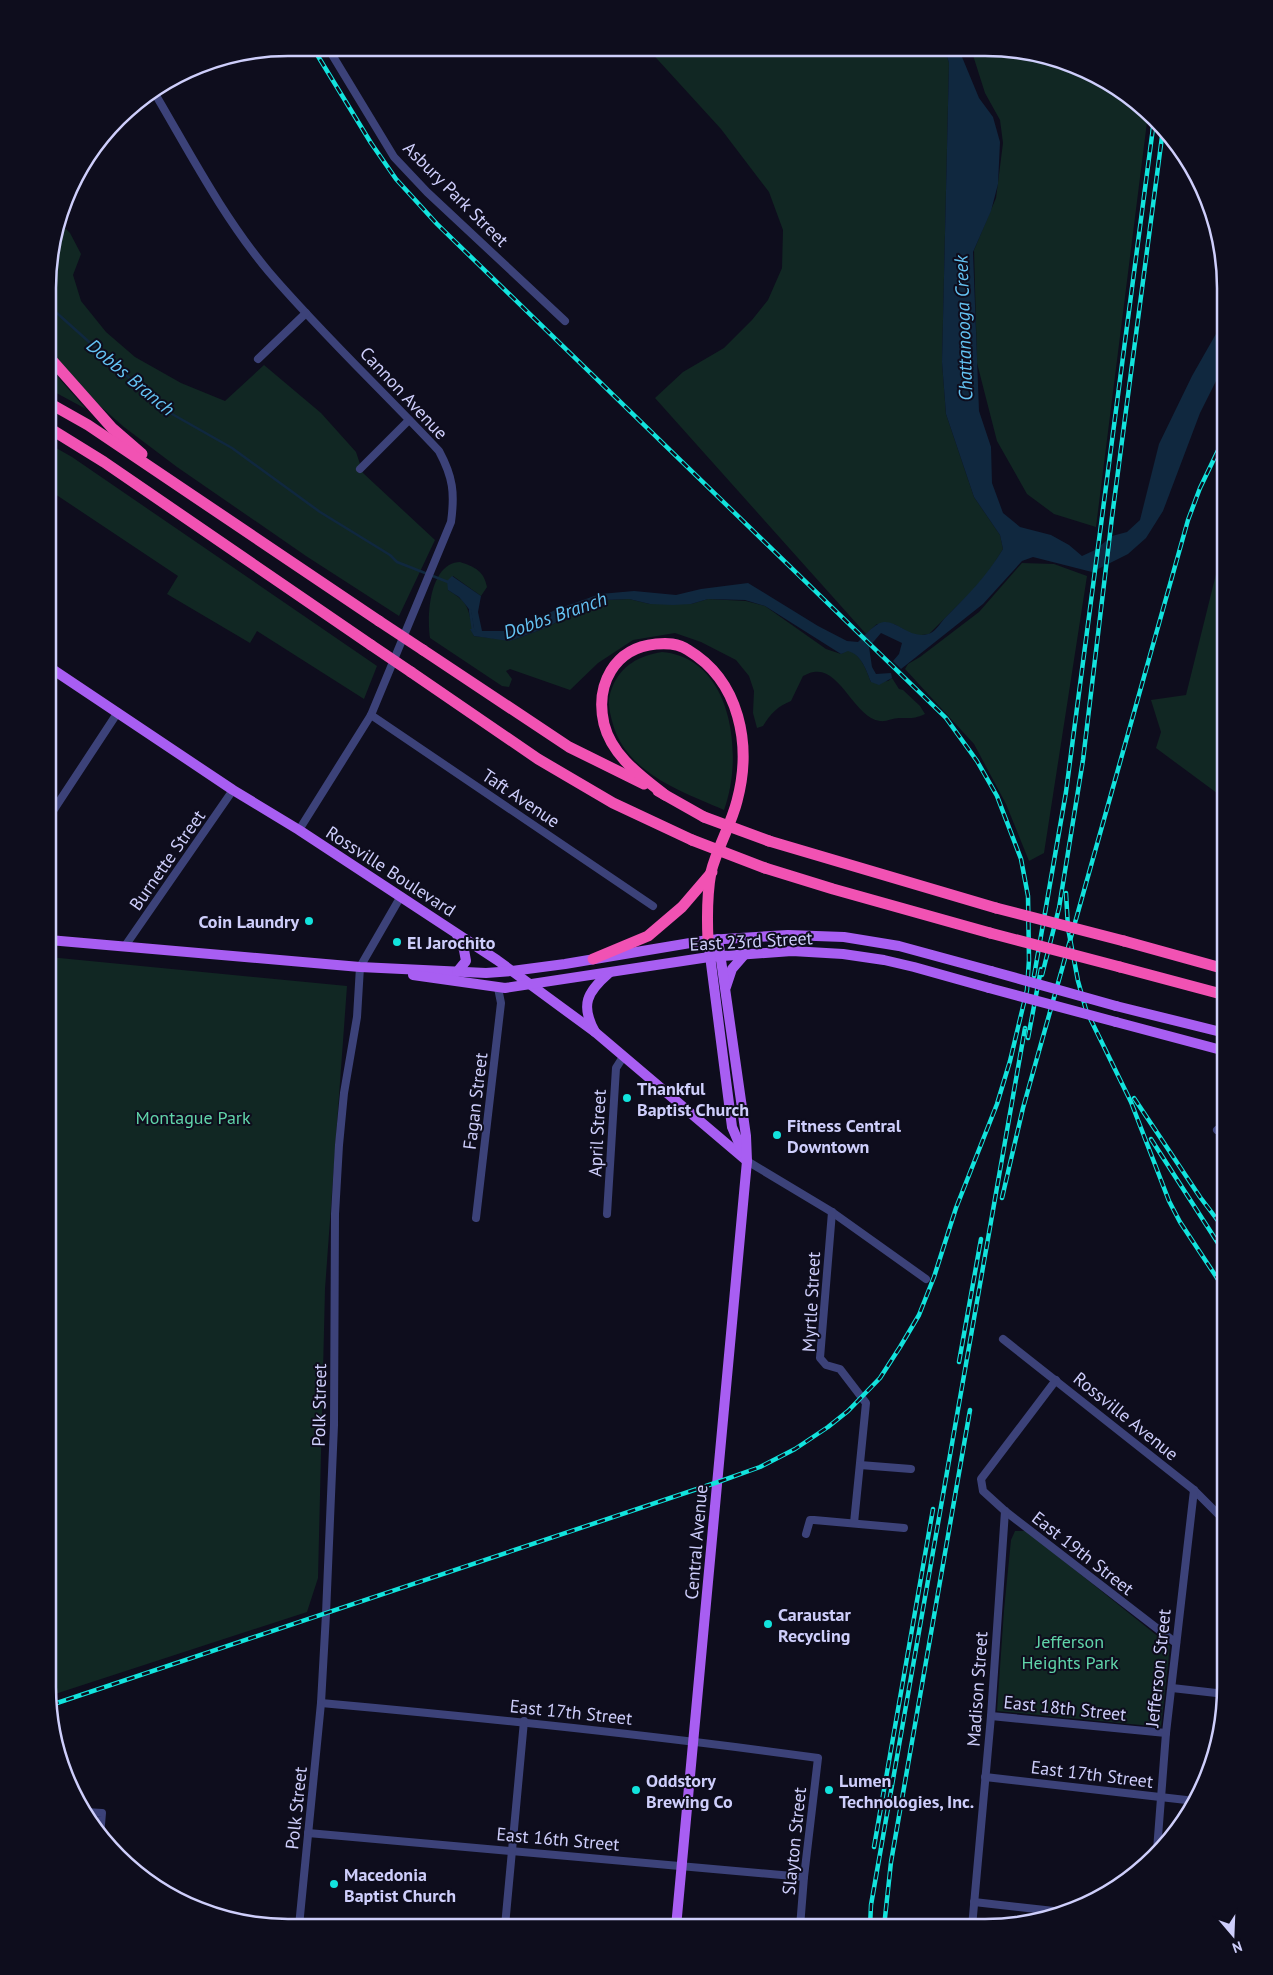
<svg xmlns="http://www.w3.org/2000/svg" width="1273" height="1975" font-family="'PT Sans',sans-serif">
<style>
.green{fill:#112723}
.water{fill:#10283f}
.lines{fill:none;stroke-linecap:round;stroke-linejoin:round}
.stream{stroke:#10283f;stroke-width:2.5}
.minor{stroke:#3c4279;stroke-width:8}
.major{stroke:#a85ef2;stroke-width:10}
.highway{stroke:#f152b3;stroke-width:11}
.rail-casing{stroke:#12e3dd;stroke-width:4.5}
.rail{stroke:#0e0d1d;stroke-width:2.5;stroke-dasharray:8;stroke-linecap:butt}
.major-bridge{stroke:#a85ef2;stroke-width:10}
.highway-bridge{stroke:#f152b3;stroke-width:11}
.poi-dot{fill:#12e3dd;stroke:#0e0d1d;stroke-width:2}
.labels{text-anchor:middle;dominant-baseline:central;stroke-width:4;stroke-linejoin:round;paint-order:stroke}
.street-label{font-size:18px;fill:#cecefb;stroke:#0e0d1d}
.poi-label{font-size:18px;font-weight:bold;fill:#cecefb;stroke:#0e0d1d;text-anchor:start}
.park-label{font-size:18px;fill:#60d4a9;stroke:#0e0d1d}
.water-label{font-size:19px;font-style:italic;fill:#64c3f3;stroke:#0e0d1d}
.rim{fill:none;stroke:#cecefb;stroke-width:2.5}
</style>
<rect width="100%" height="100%" fill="#0e0d1d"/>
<g class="green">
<polygon points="648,49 945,49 949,63 942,362 946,414 974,497 1000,535 1003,549 990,570 974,589 929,634 915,636 894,624 877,624 866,634 655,398 683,372 724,348 752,320 768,300 782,268 783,230 769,192 721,129"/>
<path d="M971,49C986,50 1003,47 1018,50C1066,59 1113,79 1148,114L1096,527L1054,514L1027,494L997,441L977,363L974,250L996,198L1003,143L1000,120L985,93Z"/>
<polygon points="60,223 70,233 81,254 73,275 81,301 106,332 135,357 181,383 225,401 264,365 321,413 356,452 363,473 435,540 399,616 306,556 177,467 124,427 100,406 49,350 50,257"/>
<polygon points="49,367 86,409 49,389"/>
<polygon points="49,444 72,457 377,666 364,699 257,631 250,643 167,594 178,576 49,490"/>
<polygon points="1225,538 1225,799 1156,748 1161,732 1151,700 1186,695"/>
<path d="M460,562C475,567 484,571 487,587L481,596L453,576L448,590C471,604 466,607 474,630L471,629L474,636L509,640L516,639L548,627L579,609L605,600L629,599L650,604H691L708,599L746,601L765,606L826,649L841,654L848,650C862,655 866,670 871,682L888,681L892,678L899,689L903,690L920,706L925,714C914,719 911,718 899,718C893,718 886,722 880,721C854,717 840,667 814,672C810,672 806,675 803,676L791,701C777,707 771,713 763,726L757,728L753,713L754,691L749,676L736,660L701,642L675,633L633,640L598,663L570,690L510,669L506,671L512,679L509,687L502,686L430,638C427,618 429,577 449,565C452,563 457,562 460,562Z"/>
<polygon points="1022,563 1054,564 1087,576 1044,853 1029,861 1006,804 974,744 905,669 908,664 920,657 979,612"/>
<path d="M662,652C733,658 744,756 724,810C681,791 625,773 612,721C609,709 607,700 612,688C621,665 639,656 662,652Z"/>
<polygon points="49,957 347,986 325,1289 318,1578 307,1612 49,1696 48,1687"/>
<polygon points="1015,1531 1025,1531 1034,1537 1170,1646 1161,1727 997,1711 1004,1610 1011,1540"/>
</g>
<path class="water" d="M945,49H962V57L979,98L993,117L1000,142L998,184L991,211L973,252L979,411L991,447L992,483L1003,513L1020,527L1051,535L1069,545L1082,556L1095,550L1112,536L1127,532L1140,520L1159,444L1192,376L1225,318V363L1200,413L1163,511L1146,538L1128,554L1092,572L1033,557L1022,561L983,604L901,669L893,661L899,654L902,643L881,633L869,647L872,667L876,674L891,673L892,678L879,685L871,682C866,670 862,655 848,651L841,654L765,606L745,600L708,599L691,604L673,605L650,604L629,599L605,600L579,609L548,627L516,639L509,641L474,636L470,629H474L471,612L465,604L459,597L448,590L447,581L452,576L481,596L478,612L482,631H509L517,629L555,610L600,594L634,591L676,595L701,589L748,583L818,626L847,641L858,642C864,636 871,628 878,624C894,615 908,640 928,634C934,633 940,624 944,619C966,597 987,576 1003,549L1000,535L974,497L946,414L942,362L949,63Z"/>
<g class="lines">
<g class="stream">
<polyline points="49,306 165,410 232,448 320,512 390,555 397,562 448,582"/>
<polyline points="470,610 473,630 475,631"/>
</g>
<g class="minor">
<polyline points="328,48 394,157 427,192 565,321"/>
<path d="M154,92C190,153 223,217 269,272C322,334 383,391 439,451C453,477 455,493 451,522L371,715L299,830"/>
<polyline points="258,359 306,313"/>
<polyline points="360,469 409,420"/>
<polyline points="371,715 653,906"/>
<polyline points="49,817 118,712"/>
<polyline points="125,946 233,790"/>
<polyline points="1217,1130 1225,1123"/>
<polyline points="747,1161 832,1212 926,1279"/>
<polyline points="832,1212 820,1358 826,1365 840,1369 866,1403 854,1523"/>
<polyline points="607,1214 616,1068 623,1057"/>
<polyline points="476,1218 501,1003 498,988"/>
<polyline points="1003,1339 1194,1490 1225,1521"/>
<polyline points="1056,1380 981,1479 983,1491 1005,1511 1176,1643"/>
<polyline points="860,1465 911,1469"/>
<polyline points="806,1534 810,1520 814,1520 904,1528"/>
<polyline points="1172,1688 1225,1694"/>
<path d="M321,1703C487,1718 652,1735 818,1758L804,1877L800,1927"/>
<polyline points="991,1716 1166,1733"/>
<polyline points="985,1777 1195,1801"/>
<polyline points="85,1812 102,1813 100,1836"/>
<polyline points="308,1833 804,1877"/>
<polyline points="1157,1850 1166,1733 1194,1490"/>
<polyline points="974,1902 1063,1912"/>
<polyline points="299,1926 321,1703 326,1614 334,1425 335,1214 339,1145 344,1093 357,1017 360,967 401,896"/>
<polyline points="505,1926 524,1721"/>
<polyline points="972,1927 991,1716 1005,1511"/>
</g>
<g class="major">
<polyline points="49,667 233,790 299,830 497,960 595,1032 747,1161"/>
<polyline points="49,940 360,967 486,973 512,971 565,964 708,940 788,935 844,937 899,946 991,971"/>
<polyline points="708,940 732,1127 744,1155"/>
<polyline points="457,972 466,961 464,950 457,935"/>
<polyline points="413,975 505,988 709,957 792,951 843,954 884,960 914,967 989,988"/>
<polyline points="726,987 732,969 745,954"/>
<polyline points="1116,1006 1225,1033"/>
<polyline points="1116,1022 1225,1051"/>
<path d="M595,1032C580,1005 587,992 609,973"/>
<polyline points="676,1927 747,1161 746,1136 718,939"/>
</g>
<g class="highway">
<polyline points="49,357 112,428 142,454"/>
<polyline points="49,403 88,425 379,621"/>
<polyline points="49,428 104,462 371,645"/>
<polyline points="423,650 569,747 644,784"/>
<polyline points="411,672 538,759 613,803 692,840"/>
<polyline points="658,791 704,817"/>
<path d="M665,795C641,776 612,756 604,724C595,685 614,648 656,644C667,643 678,643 688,650C740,681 752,745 737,801C731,825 717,848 711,872C707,894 707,918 708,940"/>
<polyline points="769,841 996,908"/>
<polyline points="765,868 833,889 990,933"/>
<polyline points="1124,941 1225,969"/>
<polyline points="593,959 648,936 682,907 712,872"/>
<polyline points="1120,967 1225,995"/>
</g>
<defs>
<g id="rail">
<polyline points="1066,893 1068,928 1078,981 1086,1010 1131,1102 1169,1201 1180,1222 1225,1290"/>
<polyline points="1042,975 1059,908 1083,760 1112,517 1163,129"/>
<polyline points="1034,976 1066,792 1154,120"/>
<polyline points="1028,1038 1041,969"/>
<polyline points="1134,1098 1200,1197 1225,1230"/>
<polyline points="1151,1139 1225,1254"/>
<polyline points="1002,1198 1023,1108 1188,520 1200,488 1225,436"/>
<polyline points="959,1362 981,1239"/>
<polyline points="51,1705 718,1482 760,1467 795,1449 828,1427 848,1411 880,1378 900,1347 919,1315 934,1277 956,1208 997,1104 1010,1061 1027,990 1029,960 1028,896 1021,859 997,796 977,761 946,718 437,224 396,179 371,143 313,48"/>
<polyline points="874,1847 933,1509"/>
<polyline points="870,1927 871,1905 881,1848 1025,1028"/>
<polyline points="884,1927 891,1862 970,1410"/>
</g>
</defs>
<use href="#rail" class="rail-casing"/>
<use href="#rail" class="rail"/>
<g class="major-bridge">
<polyline points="991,971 1116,1006"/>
<polyline points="989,988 1116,1022"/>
</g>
<g class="highway-bridge">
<polyline points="379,621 423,650"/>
<polyline points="371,645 411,672"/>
<polyline points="704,817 769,841"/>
<polyline points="692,840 765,868"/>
<polyline points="996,908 1124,941"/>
<polyline points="990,933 1120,967"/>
</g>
</g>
<g class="poi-dot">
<circle cx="309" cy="921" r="5"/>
<circle cx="397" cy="942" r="5"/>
<circle cx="627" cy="1098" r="5"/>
<circle cx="777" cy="1135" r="5"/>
<circle cx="768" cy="1624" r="5"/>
<circle cx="636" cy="1790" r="5"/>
<circle cx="829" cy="1790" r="5"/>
<circle cx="334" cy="1884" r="5"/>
</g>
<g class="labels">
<g class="street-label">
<text transform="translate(456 194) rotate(45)">Asbury Park Street</text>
<text transform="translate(404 393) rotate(47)">Cannon Avenue</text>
<text transform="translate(521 798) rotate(34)">Taft Avenue</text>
<text transform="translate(167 860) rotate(-55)">Burnette Street</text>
<text transform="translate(391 871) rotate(33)">Rossville Boulevard</text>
<text transform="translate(751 941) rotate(-3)">East 23rd Street</text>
<text transform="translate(475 1101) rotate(-83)">Fagan Street</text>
<text transform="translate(597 1133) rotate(-87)">April Street</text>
<text transform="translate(811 1302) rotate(-87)">Myrtle Street</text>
<text transform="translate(319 1405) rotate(-89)">Polk Street</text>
<text transform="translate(1126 1416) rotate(39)">Rossville Avenue</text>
<text transform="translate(696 1542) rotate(-85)">Central Avenue</text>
<text transform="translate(1083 1553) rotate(38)">East 19th Street</text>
<text transform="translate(1158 1668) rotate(-84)">Jefferson Street</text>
<text transform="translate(977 1689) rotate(-86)">Madison Street</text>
<text transform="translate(1065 1708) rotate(6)">East 18th Street</text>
<text transform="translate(571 1712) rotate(6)">East 17th Street</text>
<text transform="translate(1092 1774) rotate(7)">East 17th Street</text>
<text transform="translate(296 1808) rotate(-84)">Polk Street</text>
<text transform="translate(558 1839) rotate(5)">East 16th Street</text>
<text transform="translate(794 1841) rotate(-84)">Slayton Street</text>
</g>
<g class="poi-label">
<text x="299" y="921" text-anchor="end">Coin Laundry</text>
<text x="407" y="942">El Jarochito</text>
<text x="637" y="1088">Thankful<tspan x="637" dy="21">Baptist Church</tspan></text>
<text x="787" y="1125">Fitness Central<tspan x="787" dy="21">Downtown</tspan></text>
<text x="778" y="1614">Caraustar<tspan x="778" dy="21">Recycling</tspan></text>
<text x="646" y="1780">Oddstory<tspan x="646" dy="21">Brewing Co</tspan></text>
<text x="839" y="1780">Lumen<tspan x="839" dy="21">Technologies, Inc.</tspan></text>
<text x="344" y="1874">Macedonia<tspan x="344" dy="21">Baptist Church</tspan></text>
</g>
<g class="park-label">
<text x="193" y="1117">Montague Park</text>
<text x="1070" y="1641">Jefferson<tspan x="1070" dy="21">Heights Park</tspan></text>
</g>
<g class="water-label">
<text transform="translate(963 328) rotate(-92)">Chattanooga Creek</text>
<text transform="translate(131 377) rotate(40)">Dobbs Branch</text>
<text transform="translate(555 615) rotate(-19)">Dobbs Branch</text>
</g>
</g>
<path d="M0 0H1273V1975H0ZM288 56H985A232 232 0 0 1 1217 288V1687A232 232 0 0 1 985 1919H288A232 232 0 0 1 56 1687V288A232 232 0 0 1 288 56Z" fill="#0e0d1d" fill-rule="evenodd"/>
<path class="rim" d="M288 56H985A232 232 0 0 1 1217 288V1687A232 232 0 0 1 985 1919H288A232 232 0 0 1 56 1687V288A232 232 0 0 1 288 56Z"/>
<g transform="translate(1233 1935) rotate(161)" stroke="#0e0d1d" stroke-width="4" paint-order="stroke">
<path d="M0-4L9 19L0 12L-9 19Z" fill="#cecefb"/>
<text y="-8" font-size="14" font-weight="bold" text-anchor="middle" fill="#cecefb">N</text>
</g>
</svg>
